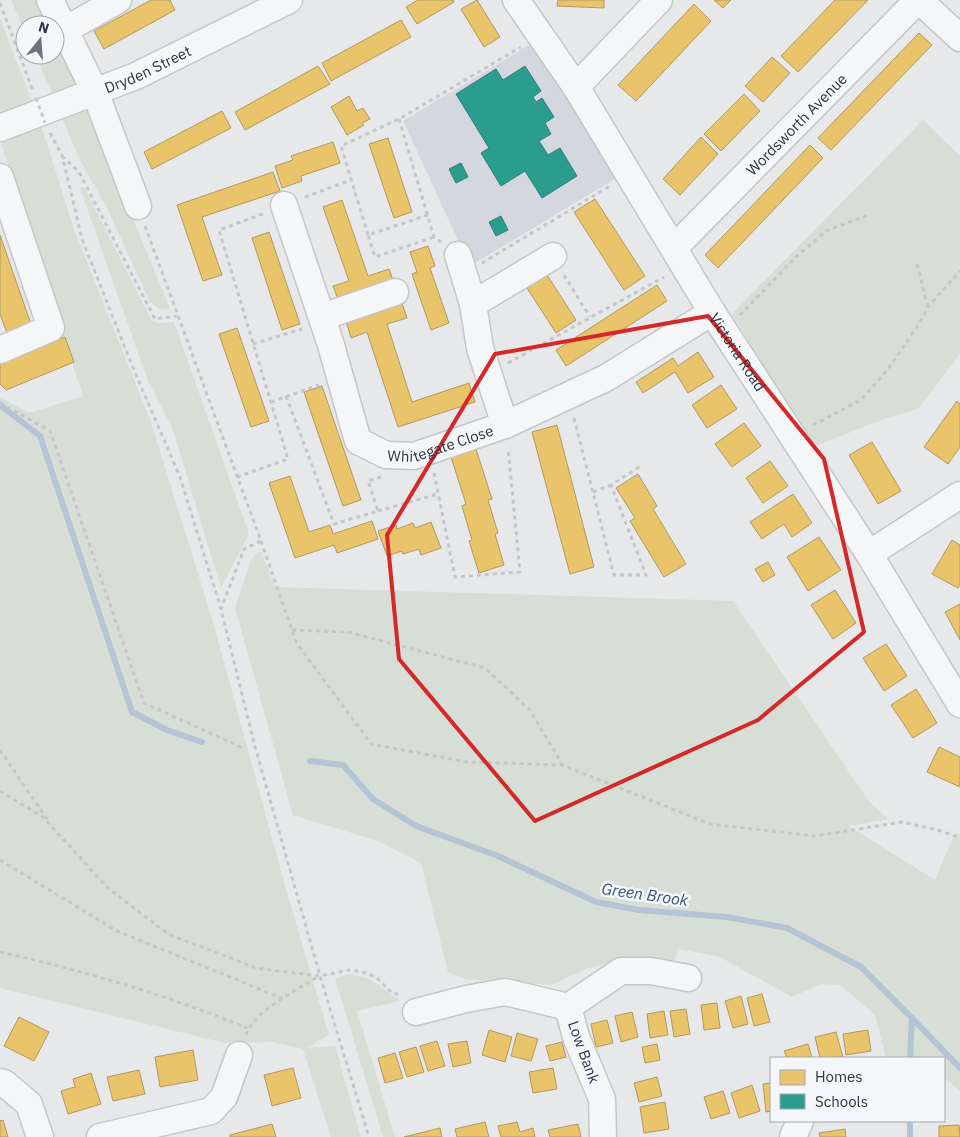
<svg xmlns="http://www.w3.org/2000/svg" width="960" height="1137" font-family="'IBM Plex Sans',sans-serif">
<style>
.built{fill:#d4d7dd}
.green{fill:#d6ded6}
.homes{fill:#e9c46a;stroke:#b0995f}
.schools{fill:#2a9d8f;stroke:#2a7e79}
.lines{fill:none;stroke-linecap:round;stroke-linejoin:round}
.stream{stroke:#b4c4d5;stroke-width:6}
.minor-casing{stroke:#c4c6c8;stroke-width:29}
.path{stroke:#c5c6ca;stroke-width:3;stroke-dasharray:4 4;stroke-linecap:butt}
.minor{stroke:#f5f6f7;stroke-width:26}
.path-bridge{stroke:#c5c6ca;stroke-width:3;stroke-dasharray:4 4;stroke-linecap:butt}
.marked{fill:none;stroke:#d62828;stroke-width:4;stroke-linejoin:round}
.labels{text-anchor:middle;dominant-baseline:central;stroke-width:5;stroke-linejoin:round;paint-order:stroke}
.street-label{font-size:15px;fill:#2b3445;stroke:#f4f6f9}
.water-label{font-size:16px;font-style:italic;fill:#34527a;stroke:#f4f6f9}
</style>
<rect width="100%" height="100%" fill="#e6e8ea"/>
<polygon class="built" points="531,44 618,177 470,266 403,121"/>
<g class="green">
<polygon points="11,0 42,0 53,25 25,25 25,32"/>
<polygon points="0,18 34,107 0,118"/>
<polygon points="55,30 82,90 55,99 35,55 55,55"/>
<polygon points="86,104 170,309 161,310 150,302 107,208 81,162 62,118"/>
<polygon points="923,120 960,156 960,354 918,409 884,419 813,447 732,314"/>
<polygon points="41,125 75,232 151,422 213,622 285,886 329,1035 305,1048 335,1046 361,1137 331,1137 303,1049 272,1042 225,1043 0,988 0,397 29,413 83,396 1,143 4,135"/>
<polygon points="84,187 152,321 158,323 174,322 249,534 221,588 172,427 148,381 80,188"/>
<polygon points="261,551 275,587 733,601 868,800 888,819 849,826 935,880 955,833 960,834 960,1091 944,1077 944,1058 886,1058 875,1015 840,985 821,984 792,997 720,957 680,949 670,967 620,960 588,968 551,985 465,979 448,972 421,863 378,841 293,815 235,608 252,558"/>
<polygon points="350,974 370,979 400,1001 357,1011 395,1137 383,1137 335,978"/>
</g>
<g class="homes">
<polygon points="151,0 170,0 175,10 104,49 94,31"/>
<polygon points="418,0 453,0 454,2 417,24 406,7"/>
<polygon points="477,0 500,37 484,47 461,9"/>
<polygon points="558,0 604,0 604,8 557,6"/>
<polygon points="714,0 731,0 723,8"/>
<polygon points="835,0 868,0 798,72 781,56"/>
<polygon points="694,4 711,21 636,101 618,85"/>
<polygon points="401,20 411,37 331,81 322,63"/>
<polygon points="919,33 932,45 831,150 818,138"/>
<polygon points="772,57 790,73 763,102 745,86"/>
<polygon points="318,66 330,84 245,130 235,112"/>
<polygon points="744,94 760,111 721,151 704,134"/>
<polygon points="349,96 357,111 363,108 370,119 362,123 364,125 347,135 331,107"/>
<polygon points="222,111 231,128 152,169 144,152"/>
<polygon points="701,137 718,154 680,195 663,179"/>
<polygon points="388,138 412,212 394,218 369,144"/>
<polygon points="333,142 340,163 301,176 302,181 282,188 275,166 293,160 291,156"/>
<polygon points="810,145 823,158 718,268 705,255"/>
<polygon points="273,172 280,191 202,217 222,275 203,281 177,205"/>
<polygon points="595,199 645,276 624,290 574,212"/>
<polygon points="342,200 368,276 389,269 394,283 339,302 333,286 349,281 323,207"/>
<polygon points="269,232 300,324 282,330 252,238"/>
<polygon points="0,235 32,327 8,336 0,314"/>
<polygon points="428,246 435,266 430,268 449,323 431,330 412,274 417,272 410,252"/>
<polygon points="547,275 576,320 556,333 527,288"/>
<polygon points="657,285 667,301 566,366 556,350"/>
<polygon points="402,303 407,318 387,324 412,402 469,383 475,402 398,427 367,332 351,338 346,321"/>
<polygon points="237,328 269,421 251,427 219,334"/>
<polygon points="65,337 74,362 6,390 0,384 0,361"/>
<polygon points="698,352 714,377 688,393 675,372 643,393 636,382 673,358 678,366"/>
<polygon points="721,385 737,409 707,428 692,405"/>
<polygon points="322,386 361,500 343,506 304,392"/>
<polygon points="957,401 960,404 960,447 948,464 924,447"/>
<polygon points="744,423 761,446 732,467 715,444"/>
<polygon points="557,425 594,567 570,574 532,432"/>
<polygon points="872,442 901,491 878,504 849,455"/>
<polygon points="476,449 492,499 488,500 498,533 495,534 504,565 479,573 469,541 472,540 462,506 466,504 451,457"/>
<polygon points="770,461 788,486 763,503 746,478"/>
<polygon points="638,474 657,506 653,509 686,564 664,577 630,521 635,518 616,488"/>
<polygon points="290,476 309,532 330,525 333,534 372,521 378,539 337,553 334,545 295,558 269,483"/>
<polygon points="793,494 812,523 792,537 784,524 762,539 750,522"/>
<polygon points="431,522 441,548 421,555 419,549 403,554 402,551 387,556 378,531 396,525 397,529 413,523 415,528"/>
<polygon points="819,537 841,570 808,591 787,557"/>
<polygon points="952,540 960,545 960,584 958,588 932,574"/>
<polygon points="768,562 775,575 763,582 755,569"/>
<polygon points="835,590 856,623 833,639 811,605"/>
<polygon points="960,604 960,640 945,612"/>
<polygon points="886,644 907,676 884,691 863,658"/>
<polygon points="916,689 937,723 913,738 891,705"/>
<polygon points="939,747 960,757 960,787 927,772"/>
<polygon points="762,994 770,1022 754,1026 747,998"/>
<polygon points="741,996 748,1024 733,1028 725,1001"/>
<polygon points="717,1003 720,1028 704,1030 701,1005"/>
<polygon points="686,1009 690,1034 674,1037 670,1011"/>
<polygon points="664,1011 668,1035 650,1038 647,1014"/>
<polygon points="632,1012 638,1037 621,1042 615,1016"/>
<polygon points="19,1017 49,1032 34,1061 4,1046"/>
<polygon points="607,1020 613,1043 596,1047 591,1024"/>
<polygon points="489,1030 512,1037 505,1062 482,1055"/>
<polygon points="868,1030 871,1051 846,1055 843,1034"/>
<polygon points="836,1032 843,1057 820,1058 815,1037"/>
<polygon points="517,1033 538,1039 531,1061 511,1056"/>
<polygon points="437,1041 445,1066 428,1071 420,1046"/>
<polygon points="467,1041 471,1063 453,1067 448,1044"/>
<polygon points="562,1042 566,1057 550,1061 546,1046"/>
<polygon points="657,1044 660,1060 645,1063 642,1047"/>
<polygon points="808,1044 812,1058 787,1058 784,1051"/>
<polygon points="416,1047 424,1072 407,1077 399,1052"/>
<polygon points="193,1050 198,1080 160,1087 155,1057"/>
<polygon points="395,1053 403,1078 385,1083 378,1058"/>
<polygon points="293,1068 301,1098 272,1106 264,1075"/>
<polygon points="553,1068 557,1089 533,1093 529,1072"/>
<polygon points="139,1070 145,1094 113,1101 107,1077"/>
<polygon points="91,1073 101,1104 68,1114 61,1091 75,1087 73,1079"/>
<polygon points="657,1077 662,1096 639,1102 634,1083"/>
<polygon points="771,1083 771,1111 766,1112 763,1084"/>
<polygon points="752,1085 760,1111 739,1118 731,1093"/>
<polygon points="723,1091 730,1113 711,1119 704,1097"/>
<polygon points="665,1102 669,1129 644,1133 640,1107"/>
<polygon points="3,1120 8,1137 0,1137 0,1121"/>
<polygon points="485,1122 489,1137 457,1137 455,1129"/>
<polygon points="517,1122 520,1132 533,1128 535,1137 501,1137 498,1126"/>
<polygon points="272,1124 276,1137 230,1137 230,1135"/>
<polygon points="578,1124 581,1137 550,1137 548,1130"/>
<polygon points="959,1125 960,1137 939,1137 939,1126"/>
<polygon points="440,1128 442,1137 404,1137"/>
<polygon points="845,1129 846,1137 820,1137 819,1133"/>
</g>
<g class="schools">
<polygon points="525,66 541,91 533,97 536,102 542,98 554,117 545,123 551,134 539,141 548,155 560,148 577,176 542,198 525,171 501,186 481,153 489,148 456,94 496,69 503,80"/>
<polygon points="461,163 468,177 456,183 449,169"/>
<polygon points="501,216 508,230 496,236 489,222"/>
</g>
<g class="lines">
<g class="stream">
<polyline points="0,405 40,436 132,712 167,730 202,742"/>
<polyline points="310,761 343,765 373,799 416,826 498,856 596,902 639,910 727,917 787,928 861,967 912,1018 910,1058"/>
<polyline points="912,1018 960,1068"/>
<polyline points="910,1137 910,1121"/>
</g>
<defs>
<g id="minor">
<polyline points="50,0 95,92 138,206"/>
<path id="s1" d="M516,0L576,87L712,312L869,554L960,704"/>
<polyline points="919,0 960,38"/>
<polyline points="65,30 118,0"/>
<polyline points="576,87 659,0"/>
<path id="s2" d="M0,128L136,76L289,0"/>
<polyline points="0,177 51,328 0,350"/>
<path id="s3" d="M284,205L331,345L358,441L386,455L414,456L505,425L606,378L712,312"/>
<path id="s4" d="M674,248L918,0"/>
<polyline points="458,255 473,304"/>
<polyline points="322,317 395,292"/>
<polyline points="505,425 480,348 473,304 553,256"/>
<polyline points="869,554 960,495"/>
<polyline points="416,1012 466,999 505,992 568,1007"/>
<polyline points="0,1082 4,1083 29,1104 40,1137"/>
<polyline points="100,1137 211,1111 224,1097 239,1055"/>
<polyline points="603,1137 602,1099 576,1037 568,1007 621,971 651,971 688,978"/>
<polyline points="793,1137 800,1121"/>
</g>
</defs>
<use href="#minor" class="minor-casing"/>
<g class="path">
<polyline points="0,3 33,91"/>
<polyline points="399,119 434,237 441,242"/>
<polyline points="50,133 62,155 82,239 131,363 180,477 221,609 254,743 320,976 369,1137"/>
<polyline points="62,156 79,172 155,319 177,316"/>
<polyline points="305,197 351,180"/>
<polyline points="428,215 368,235 375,257 434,237"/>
<polyline points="145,226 261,541 244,549 221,609"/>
<polyline points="368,235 341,146 399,119 521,47"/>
<polyline points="482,263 610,186"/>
<polyline points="917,264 928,307"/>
<polyline points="564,275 590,317"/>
<polyline points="740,315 795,258 826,231 871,214"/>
<polyline points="253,344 302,329"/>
<polyline points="508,363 664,277"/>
<polyline points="286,396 334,524 378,511 368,481 381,477"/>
<polyline points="271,402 319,385"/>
<polyline points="0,403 50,431 144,703 245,749"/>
<polyline points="574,418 614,575 646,575 611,485 642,465"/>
<polyline points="813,425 861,400 888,369 917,327 928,307 960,271"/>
<polyline points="434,473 455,577 520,572 508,448"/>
<polyline points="237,477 288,459 219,230 265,213"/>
<polyline points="593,492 611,485"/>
<polyline points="378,511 438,494"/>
<polyline points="261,541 296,642 371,744 467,762 562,765 710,824 815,836 902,822 938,830 960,838"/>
<polyline points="292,630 348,632 485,668 530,710 562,764"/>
<polyline points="0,750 49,822"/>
<polyline points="0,791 43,817 108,888 168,934 256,968 320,976 349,970 363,972 376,977 393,994 402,994"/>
<polyline points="0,860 117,931 284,999"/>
<path d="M0,952C85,971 167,995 247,1028"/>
<path d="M246,1035C252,1012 299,989 319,976"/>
</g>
<use href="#minor" class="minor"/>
<polyline class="path-bridge" points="36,98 45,123"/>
</g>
<path class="marked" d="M708,316L824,459L864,632L758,720L535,821L399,659L387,535L495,354Z"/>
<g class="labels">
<g class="street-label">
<text stroke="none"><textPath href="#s2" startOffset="159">Dryden Street</textPath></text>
<text stroke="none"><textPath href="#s4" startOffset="174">Wordsworth Avenue</textPath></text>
<text stroke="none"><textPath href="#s1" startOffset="416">Victoria Road</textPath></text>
<text stroke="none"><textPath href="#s3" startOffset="335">Whitegate Close</textPath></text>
<text transform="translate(584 1052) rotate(70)">Low Bank</text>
</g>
<g class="water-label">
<text transform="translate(645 894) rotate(8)">Green Brook</text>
</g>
</g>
<rect x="770" y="1057" width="175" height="65" fill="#f4f6f9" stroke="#a4a8b1"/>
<rect x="780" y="1070" width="25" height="15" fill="#e9c46a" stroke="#a4a8b1"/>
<text x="815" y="1082" font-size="15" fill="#2b3445">Homes</text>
<rect x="780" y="1094" width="25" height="15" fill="#2a9d8f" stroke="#a4a8b1"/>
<text x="815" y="1107" font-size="15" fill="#2b3445">Schools</text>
<g transform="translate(40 40) rotate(17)"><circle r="24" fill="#f4f6f9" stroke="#a4a8b1"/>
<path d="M0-4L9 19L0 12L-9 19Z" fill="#6c737f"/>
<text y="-8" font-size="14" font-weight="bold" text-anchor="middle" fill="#2b3445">N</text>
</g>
</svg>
